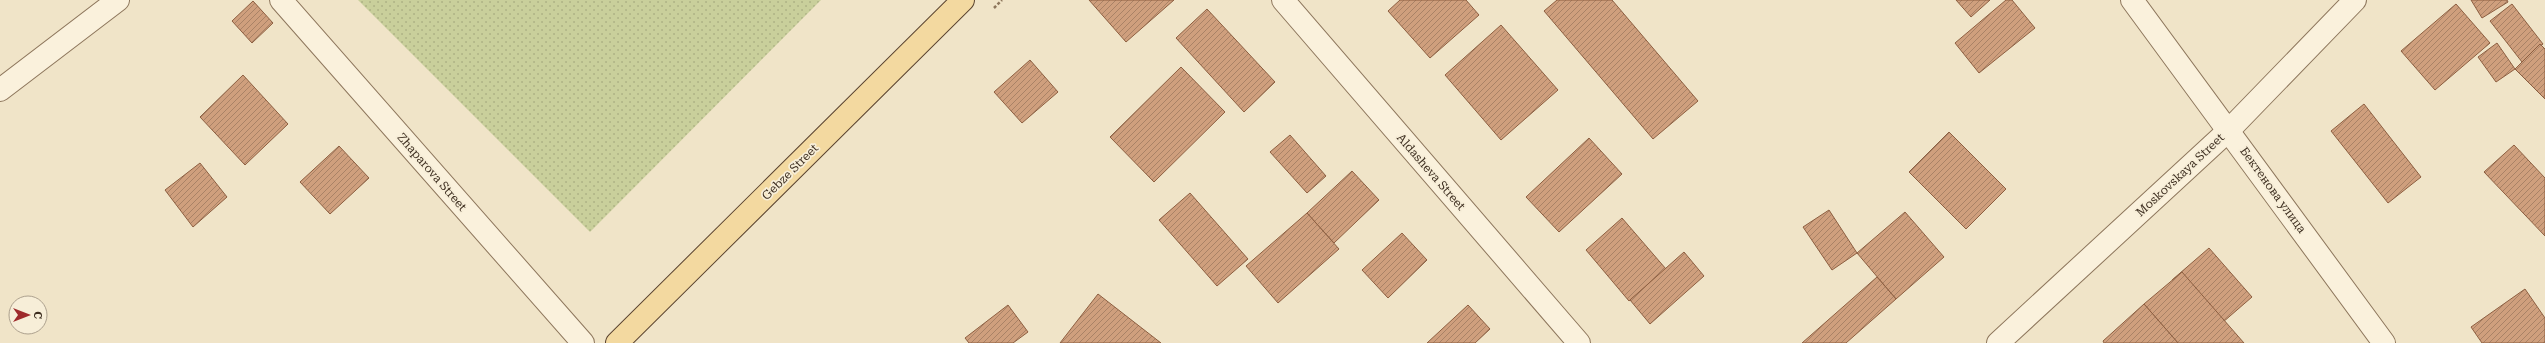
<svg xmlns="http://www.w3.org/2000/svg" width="2545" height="343" font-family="'Roboto Serif',serif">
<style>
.grass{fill:url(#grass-dots)}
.building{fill:url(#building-hatch);stroke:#8d5f41}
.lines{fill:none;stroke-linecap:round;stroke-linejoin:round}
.minor-casing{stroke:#8d765c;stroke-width:24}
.major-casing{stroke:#5b4430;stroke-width:24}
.path{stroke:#8d765c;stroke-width:2.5;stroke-dasharray:3 2;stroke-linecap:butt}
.minor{stroke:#faf1dc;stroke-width:22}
.major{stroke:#f3d9a0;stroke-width:22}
.labels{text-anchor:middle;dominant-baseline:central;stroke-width:3.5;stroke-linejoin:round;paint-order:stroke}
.street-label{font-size:12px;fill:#3d2e20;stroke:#f7eed8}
</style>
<defs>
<pattern id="grass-dots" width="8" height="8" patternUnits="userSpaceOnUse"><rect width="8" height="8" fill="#c9cf9b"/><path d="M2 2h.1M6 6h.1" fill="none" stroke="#aeb285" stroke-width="1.8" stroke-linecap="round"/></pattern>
<pattern id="building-hatch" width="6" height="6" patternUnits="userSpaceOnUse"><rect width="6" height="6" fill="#cf9f7d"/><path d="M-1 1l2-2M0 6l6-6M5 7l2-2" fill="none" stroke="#a98266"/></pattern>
</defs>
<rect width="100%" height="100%" fill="#f0e4c8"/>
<polygon class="grass" points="358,0 821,0 590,232"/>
<g class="building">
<polygon points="1089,0 1174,0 1126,42"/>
<polygon points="1400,0 1466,0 1479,15 1430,58 1388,11"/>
<polygon points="1557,0 1612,0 1698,101 1653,139 1544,11"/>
<polygon points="1956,0 1990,0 1971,17"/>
<polygon points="2006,0 2012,0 2035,28 1979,73 1955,43"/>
<polygon points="2471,0 2507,0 2508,2 2482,18"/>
<polygon points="253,1 273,23 252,43 232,21"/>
<polygon points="2456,4 2490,43 2435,90 2401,51"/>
<polygon points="2512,4 2543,44 2522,62 2490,21"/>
<polygon points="1207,9 1275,82 1244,112 1176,38"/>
<polygon points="1501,25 1558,90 1501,140 1445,75"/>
<polygon points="2497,43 2515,69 2496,82 2478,57"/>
<polygon points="2540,44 2545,49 2545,99 2515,69"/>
<polygon points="1030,60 1058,92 1022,123 994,92"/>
<polygon points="1181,67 1225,112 1154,182 1110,137"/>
<polygon points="243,75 288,124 245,165 200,117"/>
<polygon points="2364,104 2421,177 2388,203 2331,131"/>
<polygon points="1949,132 2006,189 1966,229 1909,172"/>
<polygon points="1290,135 1326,176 1307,193 1270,152"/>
<polygon points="1589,138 1622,174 1559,232 1526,197"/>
<polygon points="2514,145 2545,178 2545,236 2484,172"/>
<polygon points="339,146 369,178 330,214 300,182"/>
<polygon points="200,163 227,197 193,227 165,190"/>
<polygon points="1352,171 1379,200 1334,243 1307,213"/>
<polygon points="1190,193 1248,259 1217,286 1159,220"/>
<polygon points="1829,210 1857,253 1832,270 1803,227"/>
<polygon points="1905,212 1944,257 1896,299 1857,253"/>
<polygon points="1307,213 1339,249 1278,303 1246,266"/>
<polygon points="1622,218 1666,269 1629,301 1586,250"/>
<polygon points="1402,233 1427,260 1388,298 1362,270"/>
<polygon points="2209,248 2252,297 2215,329 2172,280"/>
<polygon points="1684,252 1704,276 1650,324 1630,300"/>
<polygon points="2182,272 2244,343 2178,343 2144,304"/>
<polygon points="1877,277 1896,299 1846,343 1802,343"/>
<polygon points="2525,289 2545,318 2545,343 2482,343 2471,327"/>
<polygon points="1098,294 1161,343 1060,343"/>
<polygon points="2144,304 2178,343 2104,343 2103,341"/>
<polygon points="1008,305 1028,332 1013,343 969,343 965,338"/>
<polygon points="1468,305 1490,329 1475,343 1427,343"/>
</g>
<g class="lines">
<defs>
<g id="minor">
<polyline points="281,0 583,343"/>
<polyline points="1283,0 1579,343"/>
<polyline points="2132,0 2384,343"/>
<polyline points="0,90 118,0"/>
<polyline points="1998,343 2229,130 2355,0"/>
</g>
<polyline id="major" points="617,343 963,0"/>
</defs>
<use href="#minor" class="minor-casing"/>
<use href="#major" class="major-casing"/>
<polyline class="path" points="994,8 1002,0"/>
<use href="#minor" class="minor"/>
<use href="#major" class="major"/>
</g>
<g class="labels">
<g class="street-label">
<text transform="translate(432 172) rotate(49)">Zhaparova Street</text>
<text transform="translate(790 172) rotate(-45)">Gebze Street</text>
<text transform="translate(1431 172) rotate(49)">Aldasheva Street</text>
<text transform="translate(2180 175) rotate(-43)">Moskovskaya Street</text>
<text transform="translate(2273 190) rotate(54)">Бектенова улица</text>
</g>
</g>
<g transform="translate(28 315) rotate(90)"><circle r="19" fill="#f7eed8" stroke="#ada18e"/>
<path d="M0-3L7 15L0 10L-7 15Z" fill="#9e2a2b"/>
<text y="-6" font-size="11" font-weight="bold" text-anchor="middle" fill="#3d2e20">С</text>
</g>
</svg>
